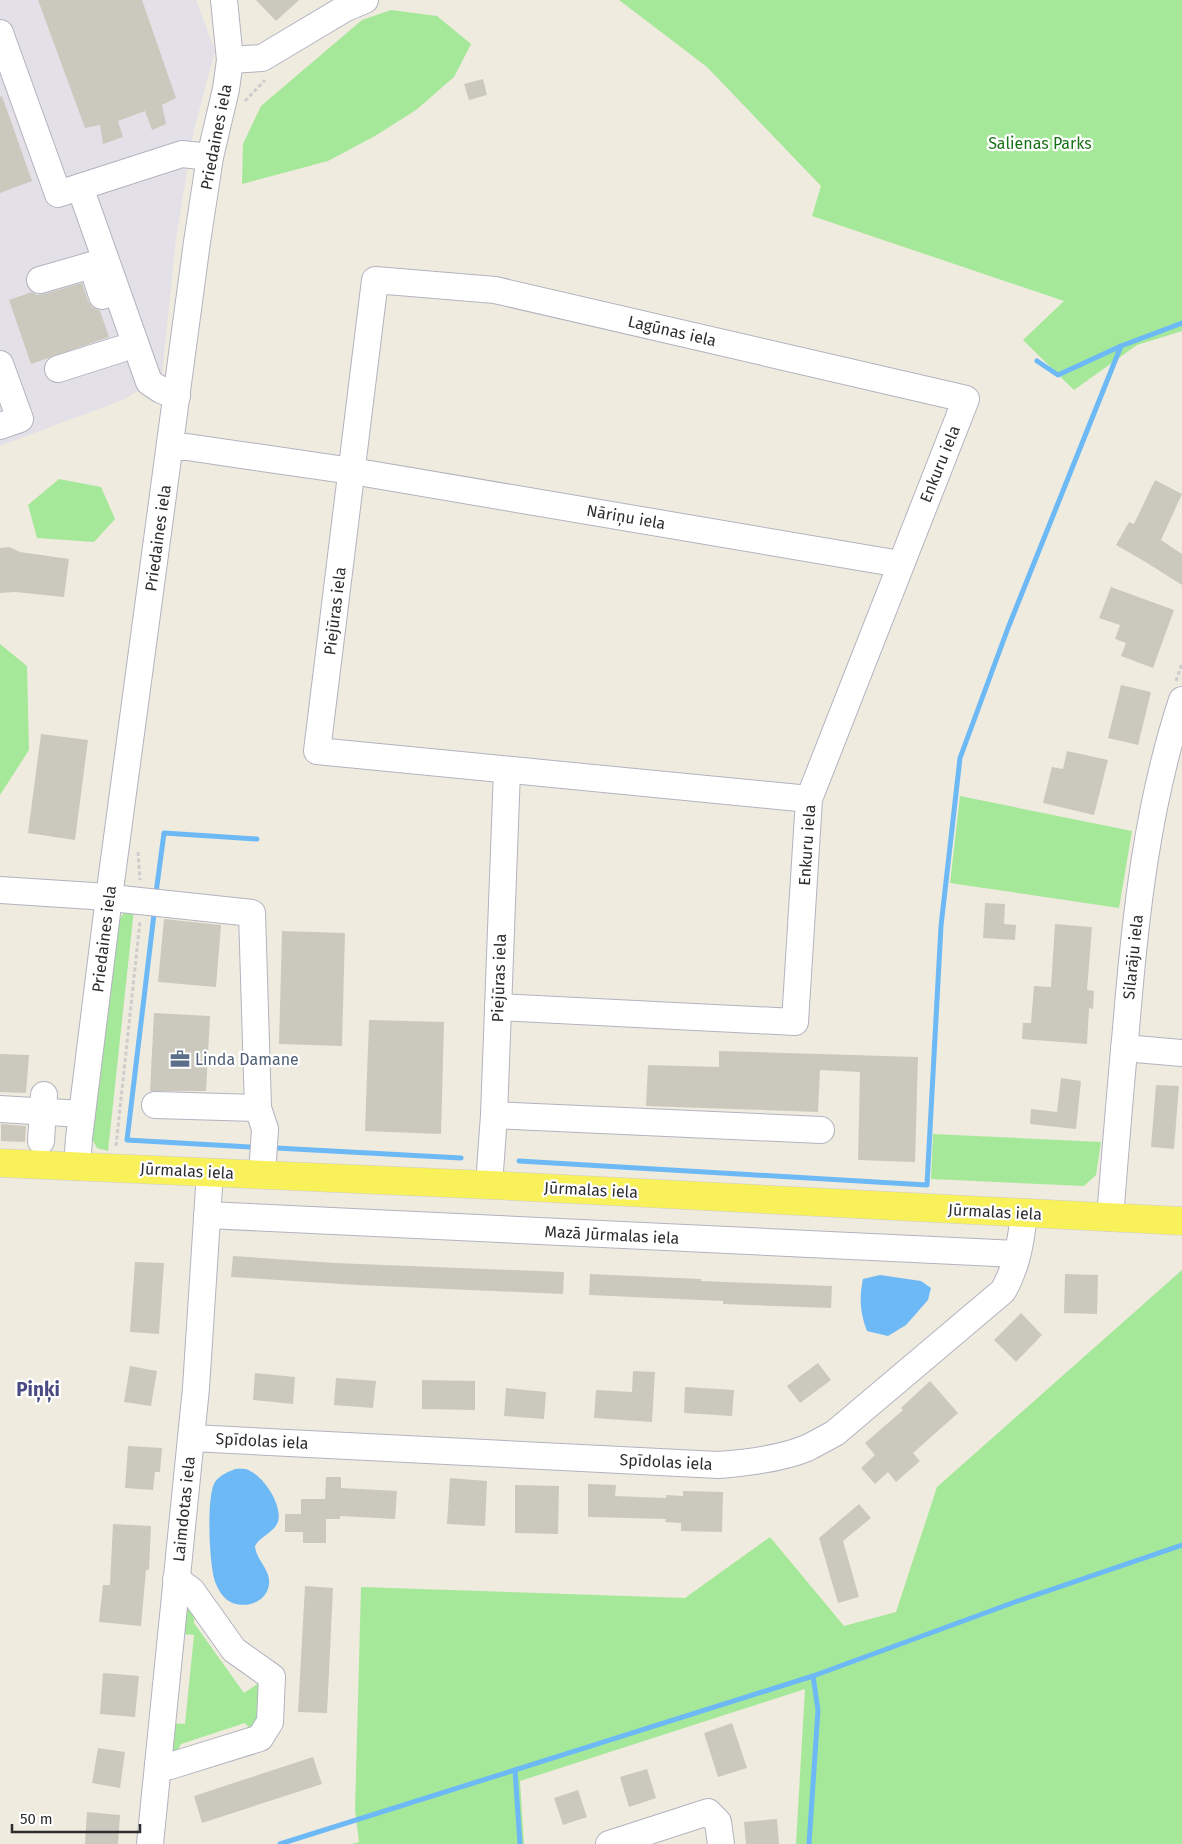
<svg xmlns="http://www.w3.org/2000/svg" width="1182" height="1844" font-family="'Fira Sans',sans-serif">
<style>
.industrial{fill:#e3e0e8}
.green{fill:#a6e899}
.water{fill:#6db9f6}
.lines{fill:none;stroke-linecap:round;stroke-linejoin:round}
.stream{stroke:#6db9f6;stroke-width:5}
.building{fill:#cbc9bd}
.minor-casing{stroke:#b3b3c1;stroke-width:28}
.major-casing{stroke:#cdcdcd;stroke-width:29}
.path{stroke:#cdcdcd;stroke-width:3;stroke-dasharray:4 2.5;stroke-linecap:butt}
.minor{stroke:#fff;stroke-width:26}
.major{stroke:#f9f15a;stroke-width:28}
.labels{text-anchor:middle;dominant-baseline:central;stroke-width:4.5;stroke-linejoin:round;paint-order:stroke}
.street-label{font-size:16px;fill:#2d2d2d;stroke:#fff}
.park-label{font-size:16px;fill:#197117;stroke:#fff}
.service-label{font-size:16px;fill:#4e5e75;stroke:#fff;text-anchor:start}
.quarter-label{font-size:19px;font-weight:bold;fill:#4a4a82;stroke:#fff}
</style>
<rect width="100%" height="100%" fill="#efebdf"/>
<polygon class="industrial" points="0,0 196,0 215,51 194,129 176,238 162,375 125,399 0,446"/>
<g class="green">
<polygon points="619,0 1182,0 1182,331 1137,345 1074,390 1023,340 1064,301 812,216 821,186 707,67"/>
<polygon points="391,10 437,16 471,44 454,77 416,110 375,136 328,161 242,184 243,144 261,106 362,20"/>
<polygon points="59,479 101,487 115,519 94,542 37,538 28,505"/>
<polygon points="0,644 27,666 29,750 0,795"/>
<polygon points="960,796 1132,831 1119,908 950,883"/>
<polygon points="134,909 108,1151 97,1148 92,1139 116,923 125,912"/>
<polygon points="933,1134 1101,1142 1096,1175 1084,1186 931,1179"/>
<polygon points="1182,1270 1182,1844 796,1844 805,1689 520,1781 524,1844 352,1844 359,1842 355,1810 361,1587 685,1598 770,1537 844,1626 896,1612 937,1487"/>
<polygon points="184,1603 195,1610 194,1623 244,1693 262,1681 267,1688 254,1734 245,1723 181,1744 174,1758 172,1757 172,1723 185,1724 194,1635 181,1634"/>
</g>
<g class="water">
<path d="M880,1275L921,1281L931,1288L928,1300L906,1325L888,1336L867,1331C860,1313 859,1298 863,1279Z"/>
<path d="M235,1469C240,1469 246,1468 250,1471C264,1477 285,1508 277,1524C272,1533 260,1537 255,1546C256,1560 271,1570 269,1584C267,1606 236,1611 224,1597C221,1594 218,1589 216,1584C209,1570 206,1495 215,1482C220,1475 228,1472 235,1469Z"/>
</g>
<g class="lines">
<g class="stream">
<polyline points="1037,361 1058,375 1121,346 1182,323"/>
<polyline points="156,893 164,833 257,839"/>
<polyline points="154,914 127,1140 250,1147"/>
<polyline points="276,1148 461,1158"/>
<polyline points="519,1161 927,1185 941,926 960,758 1008,628 1121,346"/>
<polyline points="515,1770 520,1844"/>
<polyline points="280,1844 813,1676 1015,1602 1182,1545"/>
<polyline points="809,1844 818,1710 813,1676"/>
</g>
</g>
<g class="building">
<polygon points="38,0 142,0 176,98 162,105 166,124 152,130 145,111 118,121 123,137 103,144 100,125 85,128"/>
<polygon points="256,0 299,0 276,21"/>
<polygon points="483,79 487,95 469,100 464,84"/>
<polygon points="2,96 32,181 0,193 0,97"/>
<polygon points="82,283 88,301 92,307 100,311 109,337 31,364 9,300 32,292 37,295 44,294"/>
<polygon points="1155,480 1182,494 1161,540 1182,554 1182,585 1144,561 1116,545 1129,522 1134,524"/>
<polygon points="9,547 20,552 69,559 64,597 15,592 0,593 0,548"/>
<polygon points="1111,587 1174,610 1153,668 1121,656 1126,643 1115,639 1120,625 1099,618"/>
<polygon points="1121,685 1151,692 1138,745 1108,738"/>
<polygon points="41,734 88,740 75,840 28,833"/>
<polygon points="1067,751 1108,760 1094,815 1043,803 1052,767 1063,769"/>
<polygon points="985,903 1005,904 1004,924 1016,925 1015,940 983,938"/>
<polygon points="164,919 221,925 216,987 158,982"/>
<polygon points="1055,924 1092,927 1087,990 1094,991 1093,1009 1089,1008 1087,1044 1022,1039 1023,1023 1031,1023 1034,986 1051,987"/>
<polygon points="282,931 345,933 342,1046 279,1044"/>
<polygon points="154,1013 210,1016 206,1091 150,1091"/>
<polygon points="369,1020 444,1022 441,1134 365,1131"/>
<polygon points="719,1051 918,1057 915,1162 858,1160 860,1072 820,1070 818,1112 646,1106 648,1065 719,1067"/>
<polygon points="0,1054 29,1055 26,1093 0,1092"/>
<polygon points="1061,1078 1081,1081 1076,1129 1030,1124 1031,1109 1057,1112"/>
<polygon points="1156,1085 1179,1086 1174,1149 1151,1147"/>
<polygon points="1,1124 26,1126 25,1142 1,1141"/>
<polygon points="233,1256 335,1263 564,1272 563,1294 357,1285 231,1277"/>
<polygon points="135,1262 164,1263 159,1334 130,1332"/>
<polygon points="590,1274 701,1279 701,1281 832,1286 831,1308 723,1304 723,1301 589,1295"/>
<polygon points="1065,1274 1098,1275 1097,1314 1064,1313"/>
<polygon points="1021,1313 1042,1335 1016,1362 994,1340"/>
<polygon points="818,1363 831,1380 800,1403 787,1386"/>
<polygon points="130,1366 157,1371 151,1406 124,1402"/>
<polygon points="633,1371 655,1372 652,1422 594,1418 596,1390 632,1392"/>
<polygon points="255,1373 295,1377 293,1404 253,1400"/>
<polygon points="336,1378 376,1381 373,1408 334,1405"/>
<polygon points="422,1380 475,1381 475,1410 422,1409"/>
<polygon points="930,1381 958,1413 913,1453 920,1461 896,1482 888,1472 875,1484 861,1468 875,1455 865,1443 903,1410 901,1408"/>
<polygon points="685,1387 734,1390 732,1416 684,1413"/>
<polygon points="506,1388 546,1392 544,1419 504,1416"/>
<polygon points="128,1446 162,1448 160,1472 155,1472 153,1490 125,1488"/>
<polygon points="326,1477 341,1477 341,1488 397,1491 395,1519 340,1516 340,1519 326,1519 326,1543 303,1543 303,1532 285,1532 285,1514 301,1514 301,1499 325,1499"/>
<polygon points="450,1478 487,1481 485,1526 447,1524"/>
<polygon points="588,1484 616,1485 615,1496 666,1498 666,1495 683,1496 683,1491 723,1492 722,1532 681,1531 681,1523 665,1522 666,1519 588,1517"/>
<polygon points="515,1485 559,1486 558,1534 515,1533"/>
<polygon points="859,1504 871,1518 843,1541 859,1597 838,1603 819,1538"/>
<polygon points="113,1524 151,1526 149,1570 146,1570 141,1626 99,1622 103,1585 110,1585"/>
<polygon points="305,1586 333,1588 327,1713 298,1712"/>
<polygon points="103,1673 139,1676 135,1717 100,1714"/>
<polygon points="732,1723 747,1768 718,1777 704,1733"/>
<polygon points="98,1748 125,1752 120,1788 92,1783"/>
<polygon points="313,1757 322,1784 202,1823 194,1796"/>
<polygon points="647,1769 656,1798 629,1807 620,1777"/>
<polygon points="578,1790 587,1817 563,1825 554,1798"/>
<polygon points="87,1812 120,1815 118,1844 85,1844"/>
<polygon points="777,1819 779,1844 746,1844 744,1822"/>
</g>
<g class="lines">
<defs>
<g id="minor">
<polyline points="0,33 58,194 182,154 210,157"/>
<polyline points="230,60 262,58 344,9 365,0"/>
<polyline points="80,187 149,382 161,390 177,396"/>
<polyline points="40,280 92,265 102,296"/>
<polyline points="0,364 20,419 0,426"/>
<polyline points="58,369 121,349"/>
<polyline points="170,447 187,447 352,471 900,564"/>
<polyline points="0,890 93,896 252,913 258,1108 265,1129 262,1175"/>
<polyline points="498,1007 795,1022 809,799 966,399 495,290 375,280 317,751 809,799"/>
<polyline points="1124,1048 1182,1053"/>
<polyline points="155,1105 258,1108"/>
<polyline points="0,1109 82,1114"/>
<polyline points="494,1115 821,1130"/>
<polyline points="41,1141 44,1095"/>
<polyline points="77,1167 79,1138 109,897 197,242 210,157 226,89 230,60 224,0"/>
<polyline points="489,1185 494,1115 507,771"/>
<polyline points="207,1215 1017,1254"/>
<path d="M1110,1218C1115,1155 1120,1092 1126,1029C1135,918 1147,806 1182,700"/>
<path d="M192,1438L718,1465C745,1463 783,1458 807,1448C817,1443 826,1438 835,1433L1003,1291C1017,1267 1021,1241 1024,1214"/>
<polyline points="158,1765 170,1766 260,1738 270,1722 272,1677 234,1650 192,1591 176,1579"/>
<polyline points="150,1844 196,1388 210,1172"/>
<polyline points="609,1844 708,1812 718,1822 721,1844"/>
</g>
<polyline id="major" points="0,1163 489,1185 1182,1221"/>
</defs>
<use href="#minor" class="minor-casing"/>
<use href="#major" class="major-casing"/>
<g class="path">
<polyline points="245,101 265,80"/>
<polyline points="1176,681 1182,663"/>
<polyline points="138,852 140,880"/>
<polyline points="116,1146 140,921"/>
</g>
<use href="#minor" class="minor"/>
<use href="#major" class="major"/>
</g>
<defs>
<symbol id="office-bare" viewBox="-9 -9 18 18"><path d="M-6-3h4V-5.5h4V-3h4V5H-6ZM-1-4.5V-3h2v-1.5ZM-6 0V1H6V0Z" fill="#5c6f8a" stroke="#fff" stroke-width="2.5" paint-order="stroke"/></symbol>
</defs>
<g fill-rule="evenodd">
<use href="#office-bare" x="166" y="1045" width="28" height="28"/>
</g>
<g class="labels">
<g class="street-label">
<text transform="translate(216 137) rotate(-79)">Priedaines iela</text>
<text transform="translate(672 331) rotate(13)">Lagūnas iela</text>
<text transform="translate(940 464) rotate(-68)">Enkuru iela</text>
<text transform="translate(626 517) rotate(10)">Nāriņu iela</text>
<text transform="translate(158 538) rotate(-82)">Priedaines iela</text>
<text transform="translate(335 611) rotate(-83)">Piejūras iela</text>
<text transform="translate(807 845) rotate(-86)">Enkuru iela</text>
<text transform="translate(104 939) rotate(-83)">Priedaines iela</text>
<text transform="translate(1133 957) rotate(-84)">Silarāju iela</text>
<text transform="translate(499 978) rotate(-88)">Piejūras iela</text>
<text transform="translate(187 1171) rotate(3)">Jūrmalas iela</text>
<text transform="translate(591 1190) rotate(3)">Jūrmalas iela</text>
<text transform="translate(995 1212) rotate(3)">Jūrmalas iela</text>
<text transform="translate(612 1235) rotate(3)">Mazā Jūrmalas iela</text>
<text transform="translate(262 1441) rotate(3)">Spīdolas iela</text>
<text transform="translate(666 1462) rotate(3)">Spīdolas iela</text>
<text transform="translate(184 1509) rotate(-84)">Laimdotas iela</text>
</g>
<g class="park-label">
<text x="1040" y="143">Salienas Parks</text>
</g>
<g class="service-label">
<text x="195" y="1059">Linda Damane</text>
</g>
<g class="quarter-label">
<text x="38" y="1389">Piņķi</text>
</g>
</g>
<path d="M12 1824v8h128v-8" fill="none" stroke="#2d2d2d" stroke-width="2.5"/>
<text x="20" y="1824" font-size="15" fill="#2d2d2d" stroke="#ffffff" stroke-width="4" paint-order="stroke">50 m</text>
</svg>
